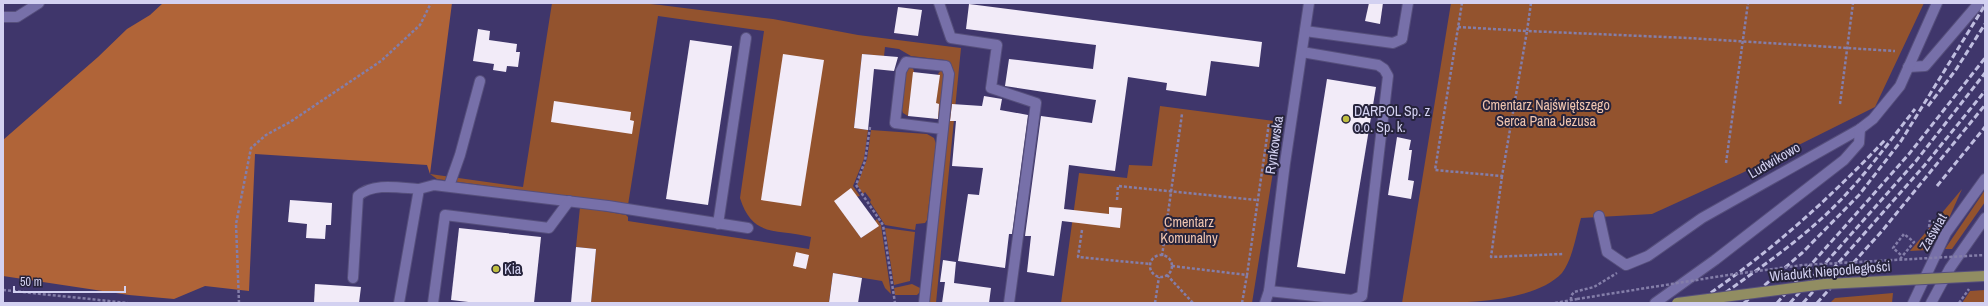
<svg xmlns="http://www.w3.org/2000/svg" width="1988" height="306" font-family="'Archivo Narrow',sans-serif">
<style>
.green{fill:#93532e}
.forest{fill:#b06438}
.building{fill:#f2ebf8}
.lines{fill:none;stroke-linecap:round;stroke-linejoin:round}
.minor-casing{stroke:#564f7c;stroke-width:12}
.path{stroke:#847ea9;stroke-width:2.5;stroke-dasharray:3 2;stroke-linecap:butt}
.minor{stroke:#7770a9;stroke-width:10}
.rail{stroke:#c0bee0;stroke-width:3;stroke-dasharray:6 3;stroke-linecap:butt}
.major-bridge-casing{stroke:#564f7c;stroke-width:12;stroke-linecap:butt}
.path-bridge{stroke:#847ea9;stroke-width:2.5;stroke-dasharray:3 2;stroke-linecap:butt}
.major-bridge{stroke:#918d62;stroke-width:10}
.poi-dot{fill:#bfbe41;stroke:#26233b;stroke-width:1.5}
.labels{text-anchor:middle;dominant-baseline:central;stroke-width:4;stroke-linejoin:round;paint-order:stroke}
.park-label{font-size:14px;fill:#f0c5af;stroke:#26233b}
.poi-label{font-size:14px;fill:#d3d1f1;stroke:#26233b;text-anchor:start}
.street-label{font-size:14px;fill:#d3d1f1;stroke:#26233b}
</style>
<rect width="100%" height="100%" fill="#3f366b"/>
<g class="green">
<path d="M552,3H641L660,5L773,19L858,35L961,48L936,303H927L953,70L950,63L945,60L911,56L899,49L885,47L884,56L862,54L854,128L868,130L864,159L853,186L860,196L835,201L861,238L878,226L875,221L877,219L881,225L891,294L885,288L882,281L833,273L829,302L827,303H591L596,249L576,247L580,207L626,215L628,217V221L809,249L811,237C777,228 753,239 740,198L764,31L658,16L628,205L437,179L430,174L523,187Z"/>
<path d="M1451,3H1924L1875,107L1742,173L1652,214L1581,218C1576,235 1573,258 1562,273C1531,306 1447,303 1402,303Z"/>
<polygon points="908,67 913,68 914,72 908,116 903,113 902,110 906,72"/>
<polygon points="941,70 944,72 940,117 934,119 939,75 938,74"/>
<polygon points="1160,106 1281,122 1252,303 1061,303 1079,173 1127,178 1129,165 1152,166"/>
<polygon points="871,130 927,134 934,138 936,144 927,220 925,223 916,224 915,230 885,225 870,202 871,200 865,192 863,194 857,185 867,159"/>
<polygon points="1962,189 1949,218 1928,250 1910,251"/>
<polygon points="1985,190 1985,202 1952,249 1945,249"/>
<polygon points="885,228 915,232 910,281 894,285"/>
<polygon points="912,284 920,288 920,292 917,295 895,295 894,288"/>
<polygon points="1985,290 1985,303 1962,303 1970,291"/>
<polygon points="1893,293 1892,303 1830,303 1835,298"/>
</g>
<polygon class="forest" points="163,3 452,3 430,174 427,165 255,154 249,291 205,286 174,299 129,295 3,276 3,140 98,57 127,29 150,15"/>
<g class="building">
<polygon points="1369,3 1383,3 1380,24 1365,21"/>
<polygon points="969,4 1262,42 1259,67 1211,61 1206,96 1166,90 1167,83 1128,77 1115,171 1069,165 1064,209 1109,214 1109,207 1122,208 1120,228 1062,221 1054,276 1027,272 1031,236 1025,236 1041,116 1092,123 1096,100 1005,86 1009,59 1093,69 1096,45 966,29"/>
<polygon points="898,7 922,10 918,36 894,33"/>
<polygon points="478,29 490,31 489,40 517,44 516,52 520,52 518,67 507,66 506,72 493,70 494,64 473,61"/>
<polygon points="690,40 732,46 708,205 666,199"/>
<polygon points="783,54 824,60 801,206 761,200"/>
<polygon points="862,54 898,57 894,71 874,69 868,130 854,128"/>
<polygon points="913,72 940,75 936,103 939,104 938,119 908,116"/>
<polygon points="1327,79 1376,87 1345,274 1297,267"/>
<polygon points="984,96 1002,99 1000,110 1028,115 1012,234 1009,234 1005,268 958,261 968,194 979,195 983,168 952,166 956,121 950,121 952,104 982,106"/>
<polygon points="554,101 631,112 630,120 634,121 632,134 551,122"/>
<polygon points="1397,137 1411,140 1409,150 1412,150 1408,180 1414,181 1411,199 1388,195"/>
<polygon points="851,188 879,226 861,238 834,201"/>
<polygon points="290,200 332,203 331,225 326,225 325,239 306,238 307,224 288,222"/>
<polygon points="459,228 541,237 534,303 477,303 451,300"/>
<polygon points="576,247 596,249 591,303 571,303"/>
<polygon points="796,252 809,255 806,269 793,266"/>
<polygon points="943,260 956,262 954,283 991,288 989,303 942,303 945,282 940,282"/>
<polygon points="833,273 862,278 858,303 829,303"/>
<polygon points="315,284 361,287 359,303 314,303"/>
</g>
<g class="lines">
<defs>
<g id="minor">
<polyline points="939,3 951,38 997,45 991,88 1036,103 1009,303"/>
<polyline points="3,17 17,17 39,3"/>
<polyline points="1305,31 1393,43 1402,39 1408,3"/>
<polyline points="1908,67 1925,66 1979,3"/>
<polyline points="449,186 460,155 480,81"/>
<polyline points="1599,216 1607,252 1626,265 1648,256 1702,218 1860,129 1873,119 1900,86 1937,3"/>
<polyline points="718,224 746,38"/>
<path d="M353,278L358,196C373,182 401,188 419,189"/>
<polyline points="1269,291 1352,300 1362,296 1388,76 1384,69 1378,65 1302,52"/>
<polyline points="399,303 419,189 434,185 608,206 748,228"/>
<polyline points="433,303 445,215 549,228 569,201"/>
<polyline points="924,303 949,74 946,66 906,62 901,71 895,123 942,129"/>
<polyline points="1265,303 1269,291 1285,163 1309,3"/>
<polyline points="1655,303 1715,260 1844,160 1859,143 1860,129"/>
<polyline points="1913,303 1946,233 1985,179"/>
<polyline points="1931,303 1950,268 1985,218"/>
</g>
</defs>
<use href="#minor" class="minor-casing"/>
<g class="path">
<polyline points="1531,3 1527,31 1688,38 1895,51"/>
<path d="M1458,27L1527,31L1502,176L1435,170C1444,114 1453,59 1462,3"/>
<polyline points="1840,104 1853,3"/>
<polyline points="870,127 865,161 856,185 883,225 895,303"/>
<polyline points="1726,163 1748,3"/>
<polyline points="1502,176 1491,257 1563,254"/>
<polyline points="1117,200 1118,186 1257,200"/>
<polyline points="1082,230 1078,257 1150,264"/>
<polyline points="1927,242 1930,220"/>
<circle cx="1161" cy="266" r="11"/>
<polyline points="1162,256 1182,114"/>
<polyline points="1900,259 1914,242 1904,234 1893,248 1901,255"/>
<polyline points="1172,266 1247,275 1269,123"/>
<polyline points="1167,275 1193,303"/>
<polyline points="3,290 128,303"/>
<polyline points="1571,300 1571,296 1574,292 1594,287 1617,273"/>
<polyline points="239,303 236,224 251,148 266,135 290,122 381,61 420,25 431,3"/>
<polyline points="1155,303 1159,277"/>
<polyline points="1242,303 1247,275"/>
<polyline points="1555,303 1577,299"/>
<polyline points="1959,303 1969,289"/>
</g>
<use href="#minor" class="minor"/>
<g class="rail">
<polyline points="1928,106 1955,71 1985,24"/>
<polyline points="1937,186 1985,127"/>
<path d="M1696,303C1768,254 1825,203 1885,140"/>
<path d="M1711,303C1748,276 1786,251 1820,220C1857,187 1885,147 1915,109"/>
<polyline points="1744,303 1802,253 1859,195 1901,141 1985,5"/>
<polyline points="1777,303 1909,154 1985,58"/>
<polyline points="1790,303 1916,161 1985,73"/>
<polyline points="1803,303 1924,166 1985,91"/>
<polyline points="1817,303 1882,231 1985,105"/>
</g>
<defs>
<polyline id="major-bridge" points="1677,303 1825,284 1985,276"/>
</defs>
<use href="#major-bridge" class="major-bridge-casing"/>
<polyline class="path-bridge" points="1577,299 1728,275 1803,265 1985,255"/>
<use href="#major-bridge" class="major-bridge"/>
</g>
<g class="poi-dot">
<circle cx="1346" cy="119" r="4"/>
<circle cx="496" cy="269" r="4"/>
</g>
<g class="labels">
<g class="park-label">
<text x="1546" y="105">Cmentarz Najświętszego<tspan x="1546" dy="16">Serca Pana Jezusa</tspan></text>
<text x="1189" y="222">Cmentarz<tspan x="1189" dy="16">Komunalny</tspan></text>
</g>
<g class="poi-label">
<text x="1354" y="111">DARPOL Sp. z<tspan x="1354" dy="16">o.o. Sp. k.</tspan></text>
<text x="504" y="269">Kia</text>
</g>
<g class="street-label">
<text transform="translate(1274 145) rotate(-82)">Rynkowska</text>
<text transform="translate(1774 160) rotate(-30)">Ludwikowo</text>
<text transform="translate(1933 232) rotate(-60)">Zaświat</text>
<text transform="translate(1830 271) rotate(-5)">Wiadukt Niepodległości</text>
</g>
</g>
<rect width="1988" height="306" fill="none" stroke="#d3d1f1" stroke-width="8"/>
<path d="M14 286v6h111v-6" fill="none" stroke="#d3d1f1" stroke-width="2"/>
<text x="20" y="286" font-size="12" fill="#d3d1f1" stroke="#26233b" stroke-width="3" paint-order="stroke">50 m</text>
</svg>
